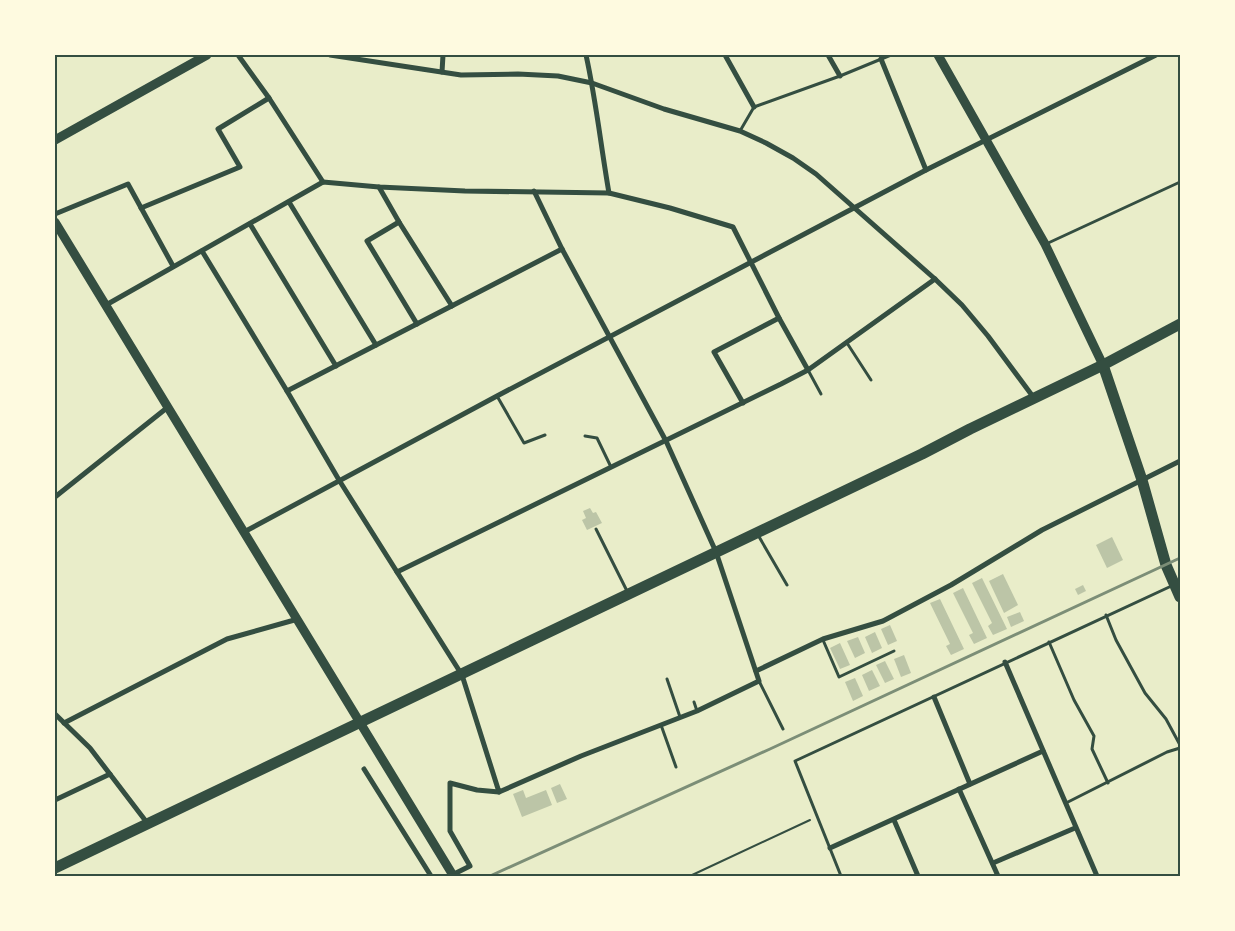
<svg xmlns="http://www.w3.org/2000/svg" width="1235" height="931" font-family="Overpass,sans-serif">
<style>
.building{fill:#bcc5a7}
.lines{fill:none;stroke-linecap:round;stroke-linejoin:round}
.path{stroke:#344e41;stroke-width:2}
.service{stroke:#344e41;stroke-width:3}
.minor{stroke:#344e41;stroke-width:5}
.tertiary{stroke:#344e41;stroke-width:9}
.primary{stroke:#344e41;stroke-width:11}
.rail{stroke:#7c8e77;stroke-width:3}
.neatline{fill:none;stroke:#344e41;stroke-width:2}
</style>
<rect width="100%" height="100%" fill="#e9edc9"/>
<g class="building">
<polygon points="590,508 593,513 596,512 602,523 587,530 582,520 586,518 583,511"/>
<polygon points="1112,537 1123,560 1107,568 1096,545"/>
<polygon points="1003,574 1018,605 1004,613 989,581"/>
<polygon points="982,578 1007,629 993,635 988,626 992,623 972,583"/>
<polygon points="1083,585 1086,591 1078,595 1075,589"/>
<polygon points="963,588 987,638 974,644 969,635 973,633 953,593"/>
<polygon points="940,599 964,649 951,655 946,646 950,644 930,603"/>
<polygon points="1020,612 1024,621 1011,627 1007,617"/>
<polygon points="890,625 897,641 888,645 881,629"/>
<polygon points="875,632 882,648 872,653 865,637"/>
<polygon points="858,637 865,653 855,658 847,641"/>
<polygon points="840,643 850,665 840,669 830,648"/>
<polygon points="904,655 911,673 901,677 894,659"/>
<polygon points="885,661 894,679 885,683 876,665"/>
<polygon points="872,670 880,686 869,691 862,675"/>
<polygon points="855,678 863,696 853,701 845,682"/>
<polygon points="560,784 567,799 557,803 551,788"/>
<polygon points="523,790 526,798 546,790 552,805 522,817 513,794"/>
</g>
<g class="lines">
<polyline class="path" points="690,876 810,820"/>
<g class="service">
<polyline points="740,131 754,107 840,76 891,55"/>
<polyline points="1046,244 1180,182"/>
<polyline points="847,343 871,380"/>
<polyline points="808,370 821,394"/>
<polyline points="497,396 524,443 545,435"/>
<polyline points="585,436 597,438 611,467"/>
<polyline points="596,529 627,591"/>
<polyline points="758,535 787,585"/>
<polyline points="1106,615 1116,640 1145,693 1166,719 1180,745"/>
<polyline points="823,640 839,677 894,651"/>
<polyline points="1049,642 1074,700 1094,736 1092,749 1108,783"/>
<polyline points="667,679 680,717"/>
<polyline points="759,681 783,729"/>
<polyline points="694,702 697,711"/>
<polyline points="661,725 676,767"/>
<polyline points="1066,803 1167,752 1180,748"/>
<polyline points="841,876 795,761 1180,582"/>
</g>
<g class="minor">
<polyline points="238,55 269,98 323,182"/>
<polyline points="330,55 461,75 518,74 558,76 592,83 664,109 740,131 766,143 793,158 816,174 935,279 962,305 988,336 1034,398"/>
<path d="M586,55C596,100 601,147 609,193"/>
<polyline points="725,55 754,107"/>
<polyline points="828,55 840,76"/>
<polyline points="881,59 926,170"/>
<polyline points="442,72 443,55"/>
<polyline points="379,187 399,222 452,306"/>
<polyline points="289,202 376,345"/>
<polyline points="141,208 240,167 218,129 269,98"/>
<polyline points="55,214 128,184 173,266"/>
<polyline points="399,222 367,241 417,324"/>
<polyline points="250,224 336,366"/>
<polyline points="202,251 287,391 339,480 462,675 499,792 581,756 697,711 759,681 716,552 666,441 562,249 534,191"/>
<polyline points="106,305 323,182 379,187 465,191 609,193 670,208 733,227 779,318 808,370"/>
<polyline points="287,391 562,249"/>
<polyline points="743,403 714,352 779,318"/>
<polyline points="55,497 168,407"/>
<polyline points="244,532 497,396 926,170 1156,55"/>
<polyline points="397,572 781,384 808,370 935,279"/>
<polyline points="1005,662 1097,876"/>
<polyline points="756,671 823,639 883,621 951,585 1042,530 1180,461"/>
<polyline points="934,697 970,784"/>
<polyline points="55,714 90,748 148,824"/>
<polyline points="64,723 227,639 298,619"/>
<polyline points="364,769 431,876"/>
<polyline points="959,789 998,876"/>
<polyline points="55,800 110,774"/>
<polyline points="894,820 918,876"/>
<polyline points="830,848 1043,751"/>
<polyline points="993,863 1075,828"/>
<polyline points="450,876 470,866 450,831 450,783 477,790 499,792"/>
</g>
<g class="tertiary">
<polyline points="938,55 1045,244 1103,365"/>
<polyline points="55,140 207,55"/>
<polyline points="55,222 451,872"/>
</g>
<g class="primary">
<polyline points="1103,365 1142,480 1166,565 1180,597"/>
<polyline points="55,868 922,454 970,429 1103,365 1180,324"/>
</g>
<polyline class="rail" points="490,876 770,749 1180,558"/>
</g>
<rect width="1235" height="931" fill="none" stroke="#fefae0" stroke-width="112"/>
<rect x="56" y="56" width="1123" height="819" class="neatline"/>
</svg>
